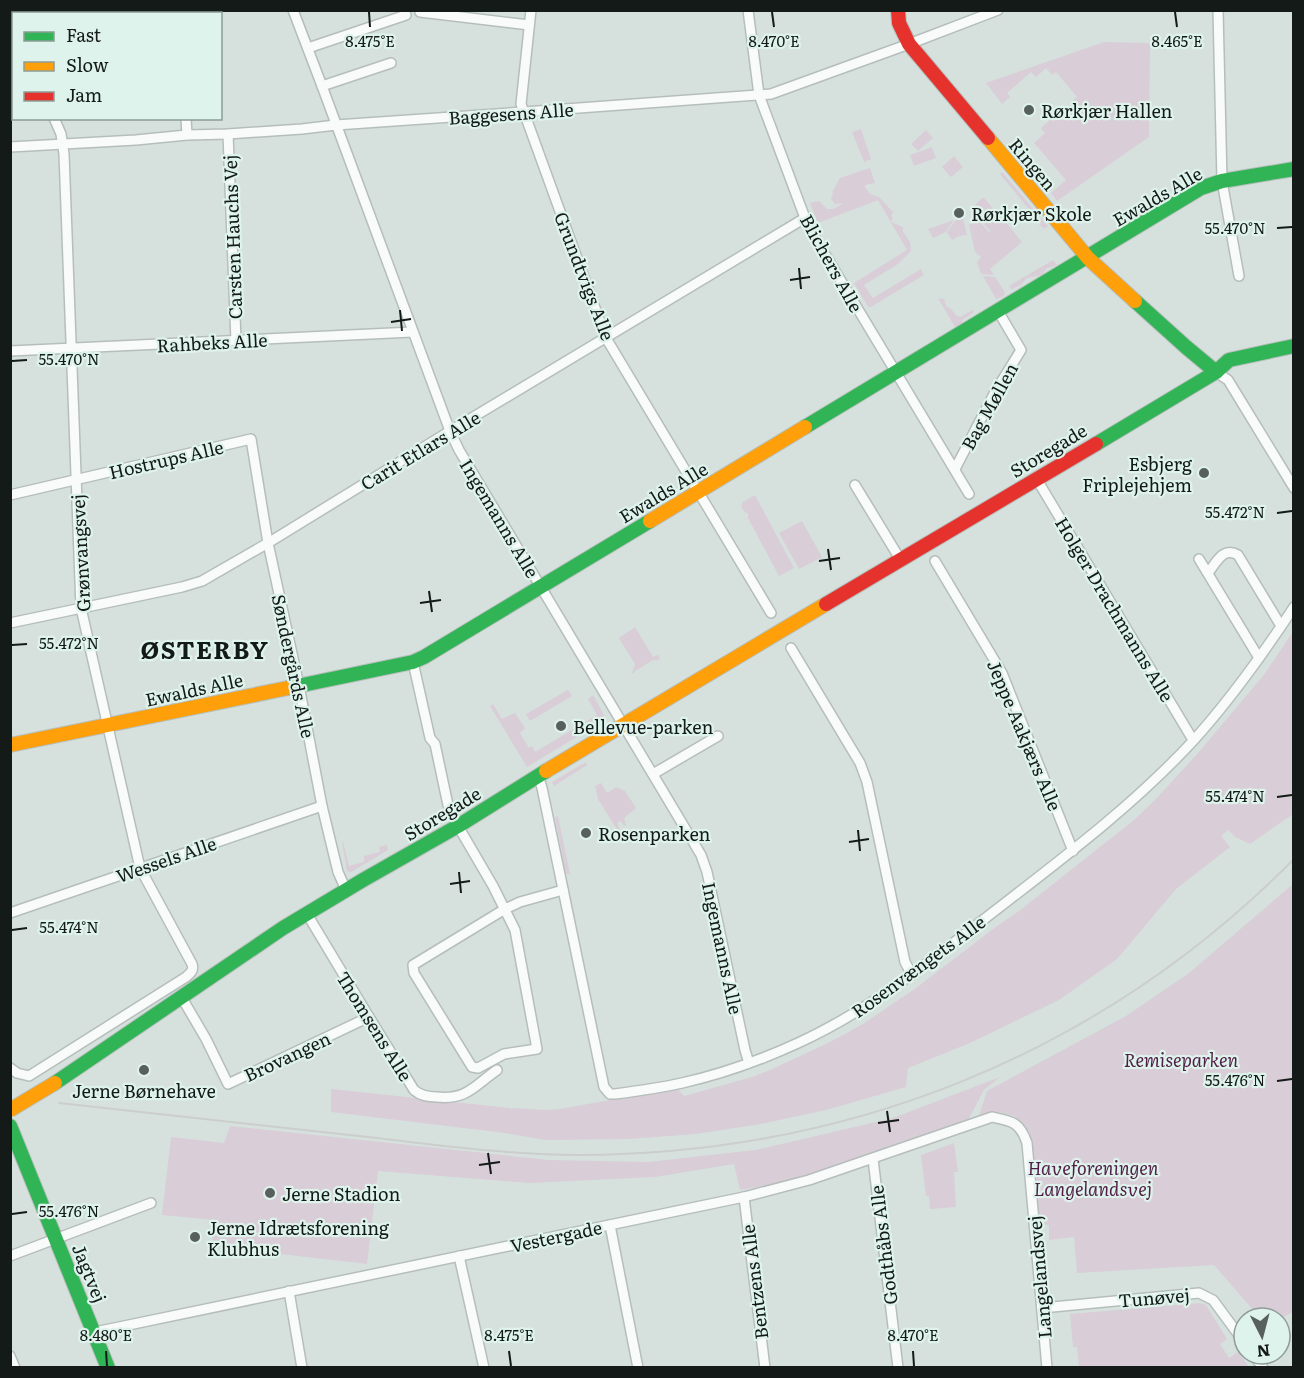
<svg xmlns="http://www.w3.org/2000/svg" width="1304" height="1378" font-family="Literata,serif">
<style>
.green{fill:#d9cdd7}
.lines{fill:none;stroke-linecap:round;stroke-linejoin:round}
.street-casing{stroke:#b5bebb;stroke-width:12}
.fast-casing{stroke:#b5bebb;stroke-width:16}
.slow-casing{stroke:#b5bebb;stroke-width:16}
.jam-casing{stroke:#b5bebb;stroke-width:16}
.street{stroke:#f9fafa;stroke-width:9}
.fast{stroke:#30b455;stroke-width:14}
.slow{stroke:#ff9f0a;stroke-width:14}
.jam{stroke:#e5322d;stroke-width:14}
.rail{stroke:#cbcecd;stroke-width:2}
.slow-bridge-casing{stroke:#b5bebb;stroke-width:16;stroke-linecap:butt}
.slow-bridge{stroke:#ff9f0a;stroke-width:14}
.ticks{fill:none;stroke:#131a17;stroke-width:2}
.poi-dot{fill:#57605c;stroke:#def3eb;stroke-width:2}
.labels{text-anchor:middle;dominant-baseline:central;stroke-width:4.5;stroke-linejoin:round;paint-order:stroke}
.poi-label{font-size:18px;fill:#131a17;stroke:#def3eb;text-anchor:start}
.street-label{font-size:18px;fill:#131a17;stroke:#def3eb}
.park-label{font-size:18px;font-style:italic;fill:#521e47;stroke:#def3eb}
.district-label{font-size:24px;font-weight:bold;letter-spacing:1.5px;fill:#131a17;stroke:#def3eb}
.ticks-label{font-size:15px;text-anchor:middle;fill:#131a17;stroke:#def3eb;stroke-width:4.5;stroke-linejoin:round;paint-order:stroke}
</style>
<rect width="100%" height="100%" fill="#d6e1dd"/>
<g class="green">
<polygon points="1104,42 1150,43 1149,137 1057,201 1051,193 1066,180 1034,143 1045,133 1041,128 1065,107 1069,112 1076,107 1072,101 1077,97 1056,72 1052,75 1046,68 1036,77 1031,72 1007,93 1010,97 1002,104 986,83"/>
<polygon points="861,129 871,159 864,162 852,132"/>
<polygon points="926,130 933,138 918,151 911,144"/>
<polygon points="932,147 936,158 914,166 910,155"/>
<polygon points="954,156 963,167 951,177 942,167"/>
<polygon points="870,168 875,183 865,185 865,187 870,194 879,197 893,212 891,216 893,217 891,222 903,227 903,232 910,242 911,251 898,264 864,285 873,298 921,269 924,275 869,308 854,283 907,250 878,200 818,223 810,203 819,201 827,209 833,209 844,203 835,204 831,199 833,194 832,192 840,178"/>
<polygon points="1002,172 1048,226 1044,229 1041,226 1038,227 1041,224 1000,174"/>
<polygon points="982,198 984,198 1002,219 1001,221 1004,220 1022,242 990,269 994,275 981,274 977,262 981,257 975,252 969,225 979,221 989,232 991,231 989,230 971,209"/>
<polygon points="1008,206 1019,219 1012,224 1001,212"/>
<polygon points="961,217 963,218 967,235 959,236 952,240 947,232 957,219"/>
<polygon points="954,220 946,232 933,238 928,229"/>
<polygon points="1053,260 1057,265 1047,268 1042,275 1027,278 1021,285 1014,288 1012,290 1009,286"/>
<polygon points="983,276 995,277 1005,292 1004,296 996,299"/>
<polygon points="938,298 944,299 946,306 951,309 956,315 960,317 973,310 974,312 962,320 963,323 955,327"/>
<polygon points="755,495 794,568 779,576 748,518 748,514 744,511 741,506 743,502"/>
<polygon points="802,521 822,557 799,569 779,533"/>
<polygon points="635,627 653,657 658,655 660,657 658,660 653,660 635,671 633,674 632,673 635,664 619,638"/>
<polygon points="1293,632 1293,814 1250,844 1235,837 1228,830 1221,836 1230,847 1176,889 1117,959 1059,1000 970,1043 908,1068 906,1087 826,1110 761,1124 696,1134 629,1139 545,1140 505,1133 331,1112 331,1089 511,1108 511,1111 512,1108 546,1110 560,1109 677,1088 684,1096 752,1077 770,1070 830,1042 863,1024 916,988 997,926 1019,911 1134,820 1157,798 1198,753 1263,676"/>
<polygon points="568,690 572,696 530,721 526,714"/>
<polygon points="593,695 604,715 603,721 527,767 490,706 493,704 502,719 515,713 525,728 520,733 529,748 532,746 535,752 597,715 588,699"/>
<polygon points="586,762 587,765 554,786 552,782"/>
<polygon points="601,783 606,792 609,792 616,787 625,791 636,808 624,818 626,825 624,826 621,821 617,823 620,830 618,831 598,799 595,786"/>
<polygon points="558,816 570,874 566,874 555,817"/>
<polygon points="342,842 343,842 349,866 364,862 364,856 380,852 379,847 387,845 388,850 351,872 347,871"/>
<polygon points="1293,884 1293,1312 1280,1319 1260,1318 1214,1265 1077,1273 1074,1237 1049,1240 1049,1225 1039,1224 1030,1133 1015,1116 999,1112 979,1116 987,1091 1126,1016 1189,973"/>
<polygon points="1000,1077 984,1090 968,1120 799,1179 740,1190 734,1164 655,1177 530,1183 378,1171 367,1264 212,1246 214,1220 162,1215 171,1137 224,1143 230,1126 549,1160 648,1162 755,1150 893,1118"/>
<polygon points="954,1143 958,1172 954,1172 956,1207 930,1209 929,1196 926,1196 921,1155"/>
<polygon points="1200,1303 1206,1305 1227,1339 1220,1344 1229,1358 1238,1352 1249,1367 1079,1367 1077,1347 1073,1347 1070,1314"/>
</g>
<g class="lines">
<defs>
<g id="street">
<polyline points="143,10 145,14"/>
<polyline points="293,10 322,86 450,431 459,450 701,855 707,872 745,1050 749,1063"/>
<polyline points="531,10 521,104 606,338 771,613"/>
<polyline points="748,10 759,95 805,218 814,236 969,494"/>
<polyline points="1218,10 1222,181 1239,276"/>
<polyline points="420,12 529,25"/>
<polyline points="10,42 14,48"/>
<polyline points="308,48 406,15"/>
<polyline points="322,86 391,63"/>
<polyline points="186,118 187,135"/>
<polyline points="228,134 236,341"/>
<polyline points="10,147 136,140 187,135 228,134 302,129 336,125 524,112 771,94 909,44 998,10"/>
<polyline points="10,351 413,332"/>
<polyline points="1216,372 1228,380 1294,488"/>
<polyline points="955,469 995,392 1021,350 998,311"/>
<polyline points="1036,478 1193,740"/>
<polyline points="855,485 900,559"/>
<polyline points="10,495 251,439 268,543 299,686 322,806 338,872 346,890"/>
<polyline points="1199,559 1259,658"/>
<polyline points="935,561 1002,673 1073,851"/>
<path d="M1208,573C1216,563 1223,546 1238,555L1281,626"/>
<polyline points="10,623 182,587 202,581 268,543 450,431 805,218"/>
<polyline points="791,648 860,763 867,782 905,962 912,975"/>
<polyline points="413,662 430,738 435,744 448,805"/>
<polyline points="653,774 718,736"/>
<path d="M538,775L542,788L604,1087L610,1094H615C638,1091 660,1088 682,1083C722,1074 761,1060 798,1043C866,1012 924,966 983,920C1055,864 1130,809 1193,741C1230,700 1263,654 1294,607"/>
<polyline points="458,826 493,886 515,930 537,1049 504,1054 478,1068 472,1067 414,973 413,965 505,909 520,902 563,890"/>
<polyline points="10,913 322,806"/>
<path d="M307,914L369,1017L414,1090C421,1096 428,1097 437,1097C467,1100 474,1086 497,1070"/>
<polyline points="182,998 206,1039 228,1084 369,1017"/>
<path d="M10,1068L17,1073L29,1076L186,977C191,973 194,970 192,964L140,868L81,608L64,154L61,134L54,118"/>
<polyline points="873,1159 898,1368"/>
<polyline points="744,1197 765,1368"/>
<polyline points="610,1225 638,1368"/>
<polyline points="10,1256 151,1203"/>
<polyline points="459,1256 484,1368"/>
<polyline points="289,1291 302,1368"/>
<polyline points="1042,1308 1199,1293 1213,1300 1244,1342"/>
<path d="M95,1332L744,1197L809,1180L992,1117C1012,1121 1020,1122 1027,1143L1047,1368"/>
<polyline points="1253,1354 1263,1368"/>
<polyline points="10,1356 15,1368"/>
</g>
<g id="fast">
<polyline points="1135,301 1186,347 1216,372"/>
<polyline points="805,427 1201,188 1222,181 1294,169"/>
<polyline points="1096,444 1216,372 1229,360 1294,346"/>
<polyline points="288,688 413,662 424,657 650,521"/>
<polyline points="55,1083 283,928 363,880 458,826 546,771"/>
<polyline points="10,1126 108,1368"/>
</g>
<g id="slow">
<polyline points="988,138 1088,258 1135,301"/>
<polyline points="650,521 805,427"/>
<polyline points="10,745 288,688"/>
<polyline points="546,771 826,604"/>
</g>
<g id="jam">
<polyline points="898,10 899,23 909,44 988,138"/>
<polyline points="826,604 1096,444"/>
</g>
</defs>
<use href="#street" class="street-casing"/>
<use href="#fast" class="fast-casing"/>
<use href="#slow" class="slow-casing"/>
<use href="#jam" class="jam-casing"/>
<use href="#street" class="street"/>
<use href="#fast" class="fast"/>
<use href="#slow" class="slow"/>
<use href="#jam" class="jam"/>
<path class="rail" d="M59,1103C162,1114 265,1126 368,1137C438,1145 509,1155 579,1155C852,1154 1102,1053 1294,859"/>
<defs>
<polyline id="slow-bridge" points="10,1110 55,1083"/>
</defs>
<use href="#slow-bridge" class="slow-bridge-casing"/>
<use href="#slow-bridge" class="slow-bridge"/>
</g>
<path class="ticks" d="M369,12L370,27M772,12L774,27M1175,12L1177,27M1277,228L1292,227M799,268L801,289M790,280L810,277M400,310L402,331M391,322L411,319M12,361L27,360M1277,513L1292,511M828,549L831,570M819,561L840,558M429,591L432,612M420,603L441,600M12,645L27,644M1277,797L1292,795M858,830L860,851M849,842L869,839M459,872L461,893M450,884L470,881M12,930L27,928M1277,1081L1292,1079M887,1111L890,1132M878,1123L899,1120M488,1153L491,1174M479,1165L500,1162M12,1214L27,1212M106,1351L107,1366M509,1351L511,1366M913,1351L914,1366"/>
<g class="poi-dot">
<circle cx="1029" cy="110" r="6"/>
<circle cx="959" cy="213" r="6"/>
<circle cx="1204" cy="473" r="6"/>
<circle cx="561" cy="726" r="6"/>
<circle cx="586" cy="833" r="6"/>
<circle cx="144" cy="1070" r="6"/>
<circle cx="270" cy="1193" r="6"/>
<circle cx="195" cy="1237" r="6"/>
</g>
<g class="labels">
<g class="poi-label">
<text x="1041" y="110">Rørkjær Hallen</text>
<text x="971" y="213">Rørkjær Skole</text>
<text x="1192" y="463" text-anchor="end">Esbjerg<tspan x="1192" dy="21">Friplejehjem</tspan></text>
<text x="573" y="726">Bellevue-parken</text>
<text x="598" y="833">Rosenparken</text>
<text x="144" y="1090" text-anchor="middle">Jerne Børnehave</text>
<text x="282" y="1193">Jerne Stadion</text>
<text x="207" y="1227">Jerne Idrætsforening<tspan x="207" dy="21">Klubhus</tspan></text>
</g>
<g class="street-label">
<text transform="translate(511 113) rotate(-4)">Baggesens Alle</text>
<text transform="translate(1033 164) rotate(50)">Ringen</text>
<text transform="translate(1157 196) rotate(-30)">Ewalds Alle</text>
<text transform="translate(232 237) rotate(-92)">Carsten Hauchs Vej</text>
<text transform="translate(832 263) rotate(61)">Blichers Alle</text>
<text transform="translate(585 276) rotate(69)">Grundtvigs Alle</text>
<text transform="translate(212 342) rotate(-3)">Rahbeks Alle</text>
<text transform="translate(989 406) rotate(-61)">Bag Møllen</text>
<text transform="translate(420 450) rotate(-31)">Carit Etlars Alle</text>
<text transform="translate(1048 450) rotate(-31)">Storegade</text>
<text transform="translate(166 459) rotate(-13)">Hostrups Alle</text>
<text transform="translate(663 492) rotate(-31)">Ewalds Alle</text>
<text transform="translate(500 518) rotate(59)">Ingemanns Alle</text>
<text transform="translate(80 553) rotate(-93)">Grønvangsvej</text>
<text transform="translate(1115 609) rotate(59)">Holger Drachmanns Alle</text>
<text transform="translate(294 666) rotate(78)">Søndergårds Alle</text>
<text transform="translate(194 689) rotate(-12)">Ewalds Alle</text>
<text transform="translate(1025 735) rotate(67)">Jeppe Aakjærs Alle</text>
<text transform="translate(442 813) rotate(-31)">Storegade</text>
<text transform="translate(166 859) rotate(-19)">Wessels Alle</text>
<text transform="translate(723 948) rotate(78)">Ingemanns Alle</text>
<text transform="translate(918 966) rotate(-36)">Rosenvængets Alle</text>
<text transform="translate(375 1026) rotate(58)">Thomsens Alle</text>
<text transform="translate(287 1056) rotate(-25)">Brovangen</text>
<text transform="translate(556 1236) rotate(-12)">Vestergade</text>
<text transform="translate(883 1245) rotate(-97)">Godthåbs Alle</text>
<text transform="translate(90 1273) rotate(68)">Jagtvej</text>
<text transform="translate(1039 1277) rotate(-95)">Langelandsvej</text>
<text transform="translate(754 1282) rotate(-97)">Bentzens Alle</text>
<text transform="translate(1154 1297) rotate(-5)">Tunøvej</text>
</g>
<g class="park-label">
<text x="1181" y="1059">Remiseparken</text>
<text x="1093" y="1167">Haveforeningen<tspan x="1093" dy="21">Langelandsvej</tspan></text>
</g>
<g class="district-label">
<text x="205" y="648">ØSTERBY</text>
</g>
</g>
<g class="ticks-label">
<text x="370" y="47">8.475°E</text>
<text x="774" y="47">8.470°E</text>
<text x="1177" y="47">8.465°E</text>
<text x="1235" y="234">55.470°N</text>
<text x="69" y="365">55.470°N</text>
<text x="1235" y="518">55.472°N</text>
<text x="69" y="649">55.472°N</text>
<text x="1235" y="802">55.474°N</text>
<text x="69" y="933">55.474°N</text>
<text x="1235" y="1086">55.476°N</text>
<text x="69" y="1217">55.476°N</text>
<text x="106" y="1341">8.480°E</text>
<text x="509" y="1341">8.475°E</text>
<text x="913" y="1341">8.470°E</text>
</g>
<rect width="1304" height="1378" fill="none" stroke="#131a17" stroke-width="24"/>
<rect x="12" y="12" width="210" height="108" fill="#def3eb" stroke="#8d9c96" stroke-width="1.5"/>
<rect x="24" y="32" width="30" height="9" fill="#30b455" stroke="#8d9c96" stroke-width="1.5"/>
<text x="66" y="42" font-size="18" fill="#131a17">Fast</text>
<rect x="24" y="62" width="30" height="9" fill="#ff9f0a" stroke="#8d9c96" stroke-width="1.5"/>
<text x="66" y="72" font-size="18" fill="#131a17">Slow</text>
<rect x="24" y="92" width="30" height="9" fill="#e5322d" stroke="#8d9c96" stroke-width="1.5"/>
<text x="66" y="102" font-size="18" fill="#131a17">Jam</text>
<g transform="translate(1262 1336) rotate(174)"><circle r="28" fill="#def3eb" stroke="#8d9c96" stroke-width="1.5"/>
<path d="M0-4.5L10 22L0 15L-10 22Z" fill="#57605c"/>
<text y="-9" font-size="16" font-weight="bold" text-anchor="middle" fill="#131a17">N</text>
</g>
</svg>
